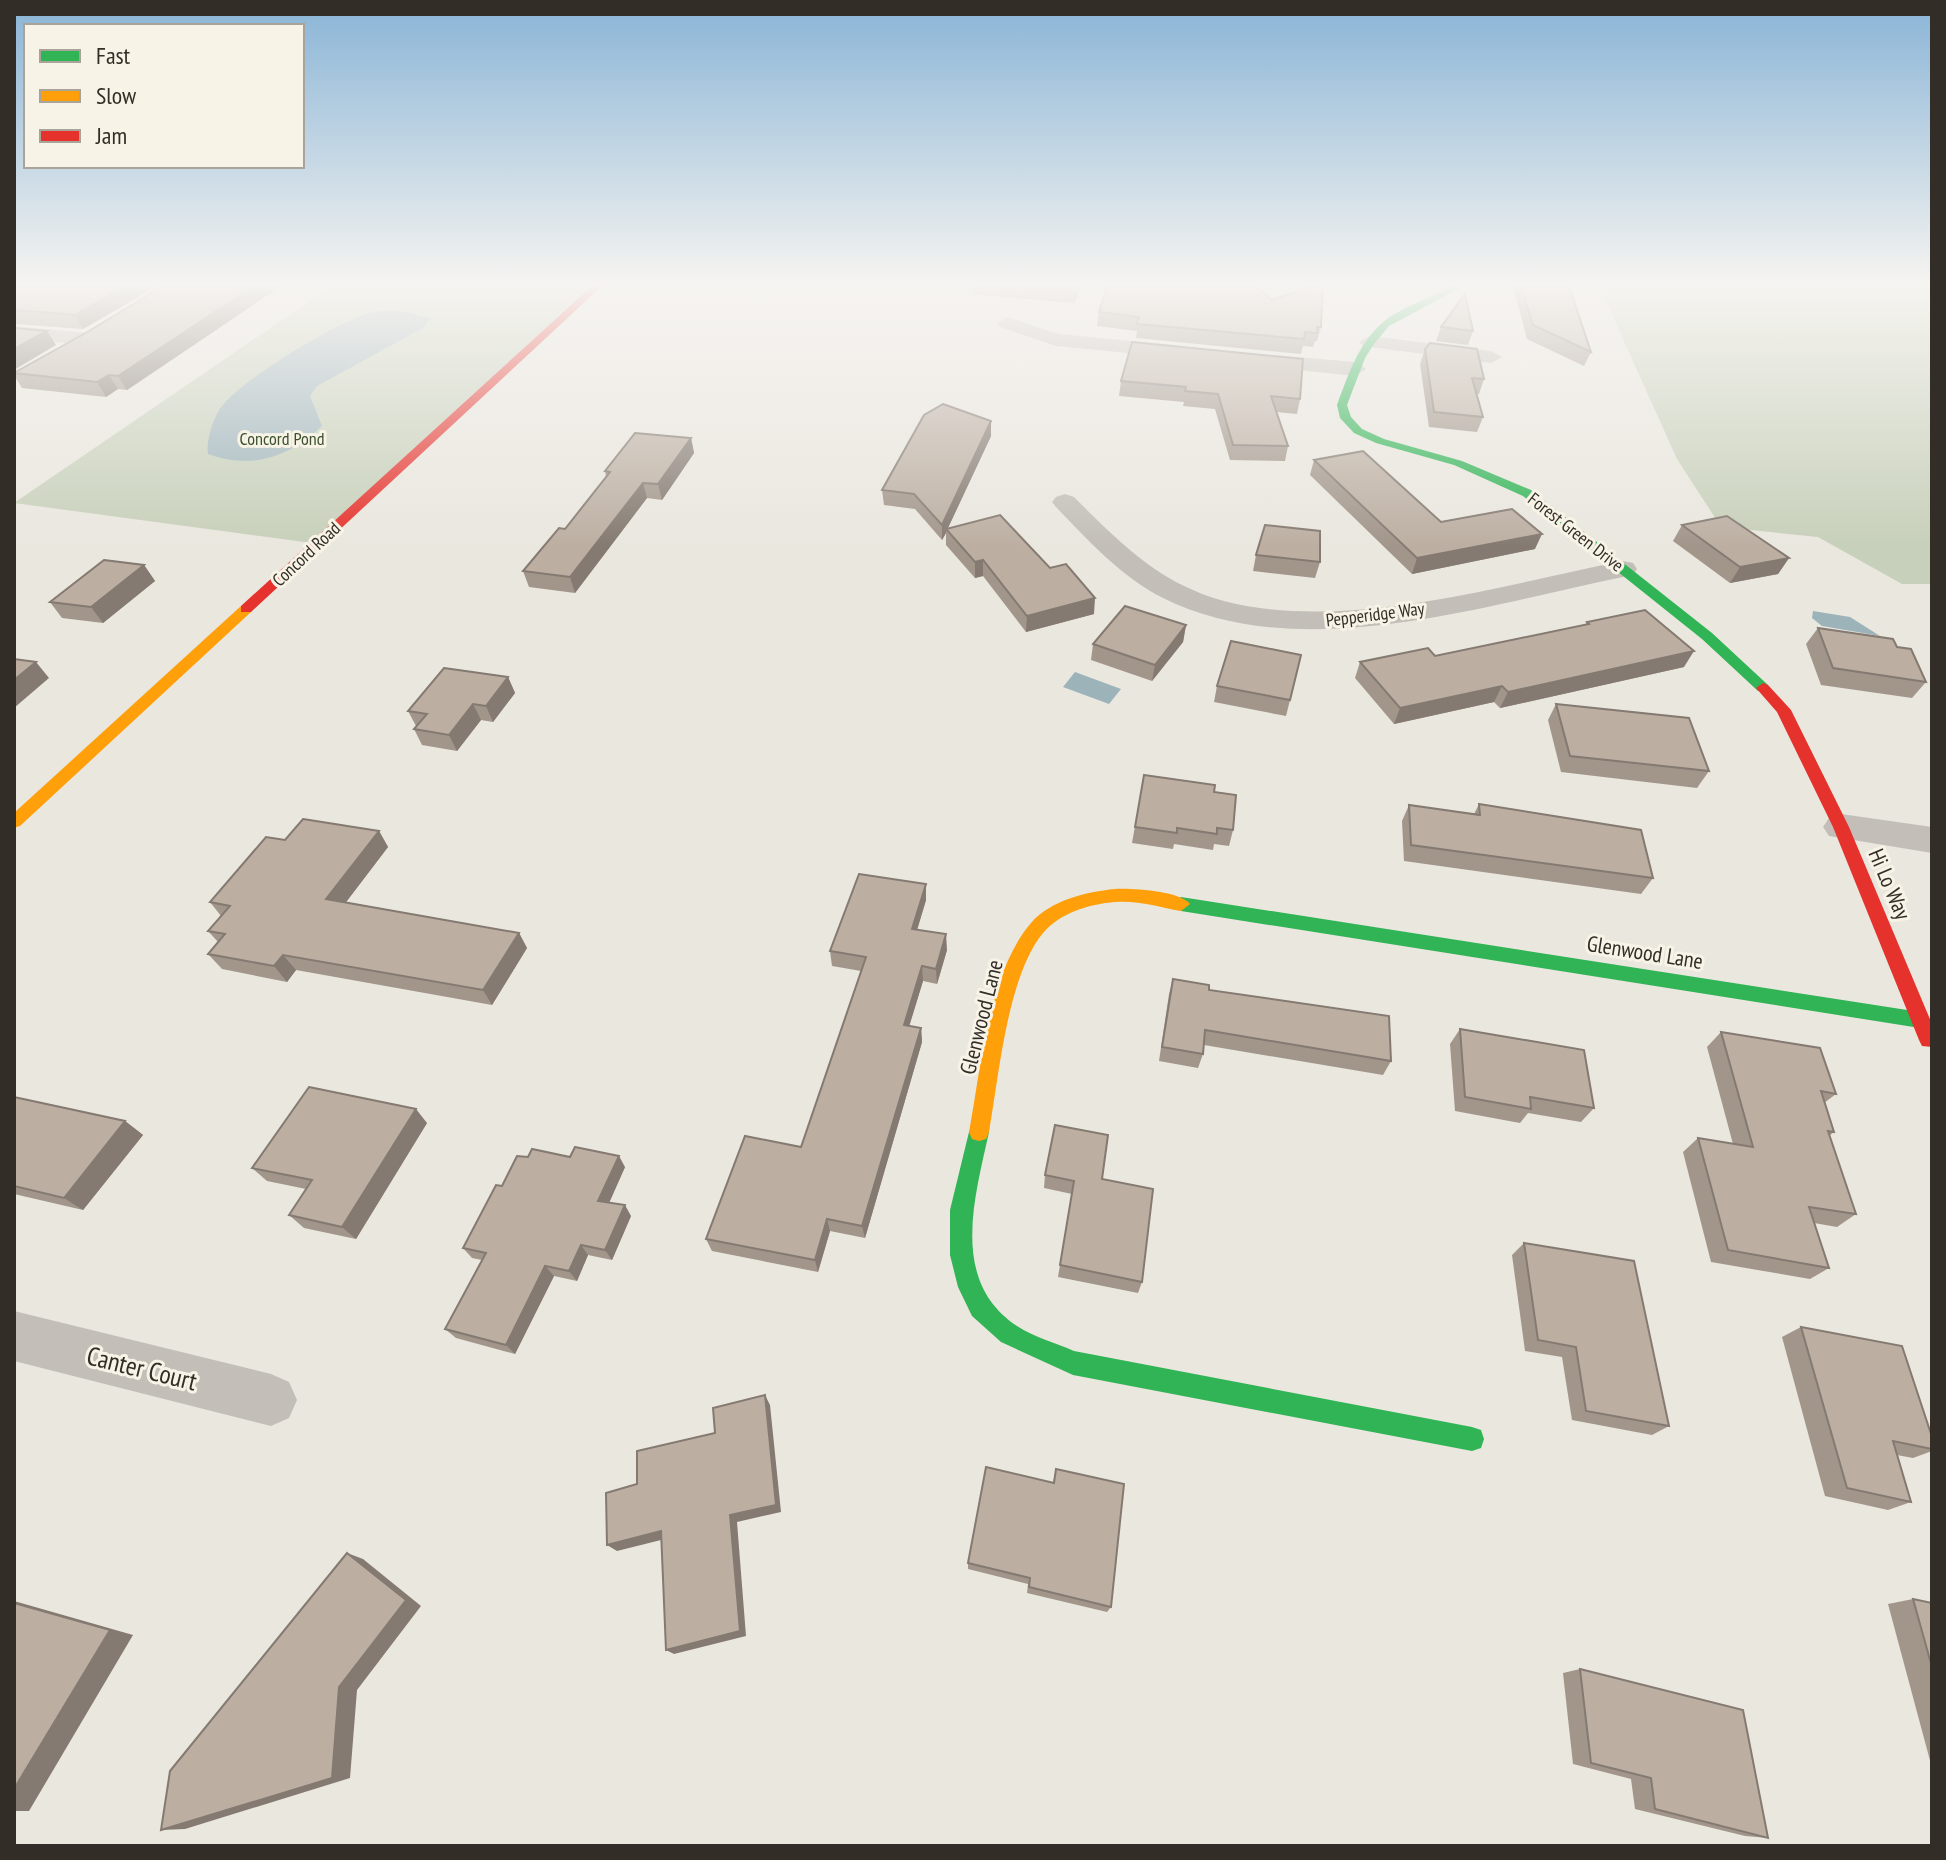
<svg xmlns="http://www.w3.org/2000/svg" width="1946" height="1860" font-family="'PT Sans Narrow',sans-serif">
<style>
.green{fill:#c7d0ba}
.water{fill:#9cb3ba}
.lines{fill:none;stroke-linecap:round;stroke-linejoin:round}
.street{fill:#c3bfb8;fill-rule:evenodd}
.fast{fill:#30b455;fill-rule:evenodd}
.slow{fill:#ff9f0a;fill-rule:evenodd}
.jam{fill:#e5322d;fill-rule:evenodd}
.wall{fill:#a2968b}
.shaded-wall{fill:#847a71}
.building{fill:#bcafa2;stroke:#847a71;stroke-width:2}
.labels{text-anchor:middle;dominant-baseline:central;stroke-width:6;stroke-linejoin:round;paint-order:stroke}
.far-park-label{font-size:18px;fill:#3b4f2d;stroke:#f7f3e6}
.far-street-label{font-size:18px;fill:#332d27;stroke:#f7f3e6}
.street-label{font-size:22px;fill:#332d27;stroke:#f7f3e6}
.near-street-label{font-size:26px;fill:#332d27;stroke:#f7f3e6}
</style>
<rect width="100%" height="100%" fill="#eae7df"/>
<g class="green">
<polygon points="332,286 593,286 312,543 14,503"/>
<polygon points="1599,286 1932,286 1932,584 1902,584 1818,537 1721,527 1677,459"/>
</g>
<g class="water">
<path d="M400,311L431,318L423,328L317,386L310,396L322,426C290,457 251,470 208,454C206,442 212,423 218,412C232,384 338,322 369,313C379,310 390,311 400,311Z"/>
<polygon points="1813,611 1850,617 1880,636 1822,626 1812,618"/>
<polygon points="1075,672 1121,689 1109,704 1063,687"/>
</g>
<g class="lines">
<g class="street">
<polygon points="1007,317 1059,334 1181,346 1192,352 1181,358 1056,346 1000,327 997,323"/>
<polygon points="14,326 89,333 100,339 89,345 14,338"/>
<polygon points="1370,336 1491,351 1502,357 1491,363 1363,346 1359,342"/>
<polygon points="1250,353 1355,362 1366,369 1355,376 1242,364 1239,359"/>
<path d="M1065,494L1074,497C1106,529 1140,564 1182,585C1302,646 1495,586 1623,561L1633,563L1637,569L1633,575L1623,577C1481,606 1299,666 1163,598C1121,577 1088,540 1056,507L1052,502L1056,497Z"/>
<polygon points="1841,814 1932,827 1932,853 1829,836 1823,827 1829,818"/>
<polygon points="14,1311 271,1374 289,1382 297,1400 289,1418 271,1426 14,1361"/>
</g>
<g class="fast">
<path d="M1452,286H1464L1389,326L1374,344L1365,358L1347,405L1351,417L1362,429L1384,439L1462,461L1531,490L1712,633L1768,685V691H1758L1702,639L1523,496L1454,465L1376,443L1354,433L1340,418L1337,405C1348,376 1357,346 1381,324C1397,309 1432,297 1452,286Z"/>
<polygon points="1181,897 1920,1012 1927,1014 1930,1020 1927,1026 1920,1028 1181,911 1172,904"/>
<path d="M979,1123L986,1125L989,1132C975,1197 949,1281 1017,1326C1034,1337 1056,1343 1074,1351L1472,1427L1481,1430L1484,1439L1481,1448L1472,1451L1073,1375L1001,1342L972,1316L958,1287L950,1255V1210L969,1132L972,1125Z"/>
</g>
<g class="slow">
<polygon points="246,605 253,609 251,612 20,826 14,828 14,813 241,606"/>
<path d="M1115,889C1132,888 1180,891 1190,904L1181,911C1159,907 1137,900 1115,902C1089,904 1060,913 1043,933C1007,977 999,1076 989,1132L986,1139L979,1141L972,1139L969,1132C981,1069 988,973 1031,923C1051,900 1086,892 1115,889Z"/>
</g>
<g class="jam">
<polygon points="592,286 602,286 251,612 241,612 241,606"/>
<polygon points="1763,683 1768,685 1791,710 1849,827 1932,1024 1932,1047 1922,1046 1919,1040 1833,827 1777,712 1756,688"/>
</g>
</g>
<g class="wall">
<polygon points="14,286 157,286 83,329 14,324"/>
<polygon points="163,286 281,286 127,390 118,389 106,397 22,388 14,375 14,372 89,331"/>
<polygon points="972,286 1081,286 1074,303 972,294"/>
<polygon points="1513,286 1569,286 1591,352 1584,366 1527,339"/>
<polygon points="1272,300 1321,327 1317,341 1315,341 1313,347 1303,346 1301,354 1136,338 1137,331 1097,326 1099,312"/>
<polygon points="1441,327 1473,331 1468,345 1436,341"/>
<polygon points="1425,349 1484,379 1479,394 1476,394 1483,417 1477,432 1429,427 1420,364"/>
<polygon points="1121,381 1300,399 1297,414 1276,412 1288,446 1285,461 1230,460 1215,409 1183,406 1184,402 1119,396"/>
<polygon points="991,421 991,436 948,528 1094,614 1026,632 983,576 975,578 946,545 946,533 942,540 915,509 884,505 882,490"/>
<polygon points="691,438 694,453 662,500 647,498 575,593 529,587 523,571 565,529 606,477 605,471"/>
<polygon points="1314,460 1441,522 1535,549 1412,574 1310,475"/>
<polygon points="1682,525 1789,558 1778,574 1730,583 1673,541"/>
<polygon points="1256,555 1320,562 1315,578 1253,571"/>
<polygon points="144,565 155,581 103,623 62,618 50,602"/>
<polygon points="1587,622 1684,667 1500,708 1494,702 1394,724 1355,678 1360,662 1435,656 1585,625"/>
<polygon points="1186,625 1183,642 1152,681 1091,660 1093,644"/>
<polygon points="1818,628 1897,647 1926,682 1912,698 1821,685 1806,644"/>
<polygon points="508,677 515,693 493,722 481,720 457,751 422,745 414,729 416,726 408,711"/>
<polygon points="1217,686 1290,700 1286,716 1214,702"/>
<polygon points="1556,704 1709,771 1697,788 1561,772 1548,720"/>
<polygon points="1144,775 1214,792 1233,830 1229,846 1214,844 1213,850 1174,844 1173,849 1132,843"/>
<polygon points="1479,804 1653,878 1641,894 1404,861 1402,821 1409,805 1474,814"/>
<polygon points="379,831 388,847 346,902 519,933 527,948 492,1005 296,970 287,982 222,969 208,954 218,942 208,931 221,916 210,902 285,840"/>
<polygon points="926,884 926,900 917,929 947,950 937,984 923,981 909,1026 921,1028 922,1042 865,1238 830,1231 818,1272 712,1251 706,1239 801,1147 861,971 832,966 830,951"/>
<polygon points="1173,979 1209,990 1391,1061 1383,1075 1204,1045 1203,1054 1198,1068 1159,1061 1169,994"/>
<polygon points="1460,1029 1594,1108 1581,1122 1528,1113 1520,1123 1455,1111 1450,1044"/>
<polygon points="1721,1032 1836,1094 1824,1103 1834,1132 1829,1136 1856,1214 1837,1227 1814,1223 1829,1268 1810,1279 1711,1262 1683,1152 1698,1138 1733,1144 1707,1047"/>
<polygon points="14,1097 125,1121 143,1135 83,1210 14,1194"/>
<polygon points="427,1123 356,1239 304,1228 289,1215 306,1189 267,1181 252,1168"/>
<polygon points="625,1167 609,1203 631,1216 612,1260 588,1255 577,1281 554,1276 515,1354 456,1338 445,1329 482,1260 472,1258 463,1248 502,1186"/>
<polygon points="1045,1175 1102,1179 1142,1282 1138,1293 1058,1277 1072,1194 1044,1188"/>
<polygon points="1524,1243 1669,1426 1652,1435 1572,1420 1562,1357 1525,1351 1512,1255"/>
<polygon points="1801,1327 1932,1437 1932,1451 1913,1458 1897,1455 1911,1502 1888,1510 1825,1496 1782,1337"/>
<polygon points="1056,1469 1111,1607 1107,1612 1027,1593 1028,1584 968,1569 968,1563 1053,1482"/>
<polygon points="1913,1599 1932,1603 1932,1768 1888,1604"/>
<polygon points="1580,1669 1768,1838 1745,1836 1635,1809 1631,1779 1573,1764 1563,1673"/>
</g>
<g class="shaded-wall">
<polygon points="125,286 157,286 83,329 75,315"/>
<polygon points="254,286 281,286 127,390 118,376"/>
<polygon points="1076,286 1081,286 1074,303 1075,289"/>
<polygon points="47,331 56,345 14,370 14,349"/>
<polygon points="109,375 118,389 106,397 97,382"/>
<polygon points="991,421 991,436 947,530 946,529 946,533 942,540 942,525"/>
<polygon points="691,438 694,453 662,500 658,484"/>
<polygon points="643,483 647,498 575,593 570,577"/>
<polygon points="1542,534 1535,549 1412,574 1417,558"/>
<polygon points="1789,558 1778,574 1730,583 1740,567"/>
<polygon points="983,560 983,576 975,578 975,562"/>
<polygon points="144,565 155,581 103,623 91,607"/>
<polygon points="1095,598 1094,614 1026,632 1027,616"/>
<polygon points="1186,625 1183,642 1152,681 1155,665"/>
<polygon points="1694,651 1684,667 1500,708 1508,692"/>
<polygon points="36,662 49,678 14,708 14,680"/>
<polygon points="508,677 515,693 493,722 486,706"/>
<polygon points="1502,686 1494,702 1394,724 1400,708"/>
<polygon points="473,704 481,720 457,751 449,735"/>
<polygon points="379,831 388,847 337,914 326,899"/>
<polygon points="926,884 926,900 913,944 912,929"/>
<polygon points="519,933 527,948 492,1005 483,990"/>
<polygon points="946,934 947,950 937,984 936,969"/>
<polygon points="283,955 296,970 287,982 274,966"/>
<polygon points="922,966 923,981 905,1040 904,1025"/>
<polygon points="921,1028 922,1042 865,1238 862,1226"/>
<polygon points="416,1109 427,1123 356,1239 342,1227"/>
<polygon points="125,1121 143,1135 83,1210 64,1198"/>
<polygon points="619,1156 625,1167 605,1212 598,1201"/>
<polygon points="625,1205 631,1216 612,1260 605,1250"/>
<polygon points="827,1219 830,1231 818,1272 815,1260"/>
<polygon points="581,1245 588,1255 577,1281 569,1271"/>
<polygon points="545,1266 554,1276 515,1354 506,1345"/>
<polygon points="765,1395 770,1405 781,1512 737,1522 746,1636 674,1654 666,1650"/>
<polygon points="661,1531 669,1538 617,1551 607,1545"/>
<polygon points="347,1553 363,1559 421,1606 357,1690 350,1778 185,1829 161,1830"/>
<polygon points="14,1601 133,1635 29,1811 14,1811"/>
</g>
<g class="building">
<polygon points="14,286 125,286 75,315 14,310"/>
<polygon points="163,286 254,286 118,376 109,375 97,382 14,373 89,331"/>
<polygon points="1042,286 1076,286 1075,289"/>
<polygon points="1107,286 1255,286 1272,300 1311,286 1323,286 1321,327 1317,327 1317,333 1305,332 1304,339 1137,324 1139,317 1099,312"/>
<polygon points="1521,286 1569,286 1591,352 1533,325"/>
<polygon points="1465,294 1473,331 1441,327"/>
<polygon points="14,328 47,331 14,349"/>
<polygon points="1132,342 1303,359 1300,399 1271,396 1288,446 1233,445 1218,394 1185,391 1186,387 1121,381"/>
<polygon points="1430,343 1477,349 1484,379 1472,378 1483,417 1434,412 1425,349"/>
<polygon points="943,404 991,421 942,525 914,494 882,490 924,415"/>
<polygon points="635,433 691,438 658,484 643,483 570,577 523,571 559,528 565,529 610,472 605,471"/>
<polygon points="1363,451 1441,522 1512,509 1542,534 1417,558 1314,460"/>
<polygon points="1000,515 1050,568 1066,564 1095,598 1027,616 983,560 975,562 946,529"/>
<polygon points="1727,516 1789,558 1740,567 1682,525"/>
<polygon points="1265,525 1320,531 1320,562 1256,555"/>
<polygon points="104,560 144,565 91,607 50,602"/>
<polygon points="1125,606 1186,625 1155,665 1093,644"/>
<polygon points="1645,610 1694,651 1508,692 1502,686 1400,708 1360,662 1428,648 1435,656 1589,624 1587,622"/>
<polygon points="1818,628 1893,639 1897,647 1911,649 1926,682 1833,668"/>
<polygon points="1231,641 1301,655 1290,700 1217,686"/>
<polygon points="14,659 36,662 14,680"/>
<polygon points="444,668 508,677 486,706 473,704 449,735 414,729 427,714 408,711"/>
<polygon points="1556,704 1689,718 1709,771 1570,756"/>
<polygon points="1144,775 1215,785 1214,792 1236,795 1233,830 1217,828 1217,834 1177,828 1177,833 1135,827"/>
<polygon points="1479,804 1641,830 1653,878 1411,845 1409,805 1480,815"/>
<polygon points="303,819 379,831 326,899 519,933 483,990 283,955 274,966 208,954 225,934 208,931 230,906 210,902 266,837 285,840"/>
<polygon points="859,874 926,884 912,929 946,934 936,969 922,966 904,1025 921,1028 862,1226 827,1219 815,1260 706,1239 745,1136 801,1147 866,957 830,951"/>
<polygon points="1173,979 1209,985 1209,990 1389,1016 1391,1061 1205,1030 1203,1054 1162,1047"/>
<polygon points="1460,1029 1584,1050 1594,1108 1530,1097 1531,1109 1465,1097"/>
<polygon points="1721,1032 1820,1048 1836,1094 1821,1091 1834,1132 1828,1131 1856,1214 1809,1207 1829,1268 1728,1250 1698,1138 1753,1147"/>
<polygon points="309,1087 416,1109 342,1227 289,1215 312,1180 252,1168"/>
<polygon points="14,1097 125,1121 64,1198 14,1186"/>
<polygon points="1055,1125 1108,1135 1102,1179 1153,1189 1142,1282 1060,1265 1074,1181 1045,1175"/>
<polygon points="575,1147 619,1156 598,1201 625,1205 605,1250 581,1245 569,1271 545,1266 506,1345 445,1329 486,1253 463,1248 496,1185 502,1186 517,1156 528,1157 532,1149 570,1157"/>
<polygon points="1524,1243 1634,1261 1669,1426 1586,1411 1576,1347 1538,1340"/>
<polygon points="1801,1327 1902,1346 1932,1437 1932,1449 1893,1441 1911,1502 1847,1488"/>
<polygon points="765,1395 776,1505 730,1515 740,1631 666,1650 661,1531 607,1545 606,1493 637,1484 637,1451 715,1433 713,1408"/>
<polygon points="986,1467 1054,1483 1056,1469 1124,1484 1111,1607 1029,1587 1030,1578 968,1563"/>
<polygon points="347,1553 406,1600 339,1687 332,1778 161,1830 170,1771"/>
<polygon points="1913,1599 1932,1603 1932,1667"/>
<polygon points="14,1603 110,1630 14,1789"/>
<polygon points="1580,1669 1743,1710 1768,1838 1655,1809 1651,1778 1591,1763"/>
</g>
<linearGradient id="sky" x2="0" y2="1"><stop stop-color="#89b4d6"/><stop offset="0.52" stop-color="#f6f4f1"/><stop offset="1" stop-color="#f6f4f1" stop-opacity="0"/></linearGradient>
<rect width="1946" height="547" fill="url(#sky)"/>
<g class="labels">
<g class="far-park-label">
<text x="282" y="438">Concord Pond</text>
</g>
<g class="far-street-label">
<text transform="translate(1576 532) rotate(38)">Forest Green Drive</text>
<text transform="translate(306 554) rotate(-43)">Concord Road</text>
<text transform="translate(1375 614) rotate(-7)">Pepperidge Way</text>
</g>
<g class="street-label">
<text transform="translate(1890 884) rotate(67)">Hi Lo Way</text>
<text transform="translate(1645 952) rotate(9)">Glenwood Lane</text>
<text transform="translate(981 1017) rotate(-76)">Glenwood Lane</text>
</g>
<g class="near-street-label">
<text transform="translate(142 1368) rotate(14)">Canter Court</text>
</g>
</g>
<rect width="1946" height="1860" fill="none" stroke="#332d27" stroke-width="32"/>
<rect x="24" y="24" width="280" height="144" fill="#f7f3e6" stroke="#a9a49a" stroke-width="2"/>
<rect x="40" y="50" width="40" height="12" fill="#30b455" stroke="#a9a49a" stroke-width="2"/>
<text x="96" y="64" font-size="24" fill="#332d27">Fast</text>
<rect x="40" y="90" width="40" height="12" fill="#ff9f0a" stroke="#a9a49a" stroke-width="2"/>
<text x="96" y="104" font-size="24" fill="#332d27">Slow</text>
<rect x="40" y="130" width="40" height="12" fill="#e5322d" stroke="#a9a49a" stroke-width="2"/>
<text x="96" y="144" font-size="24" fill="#332d27">Jam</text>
</svg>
